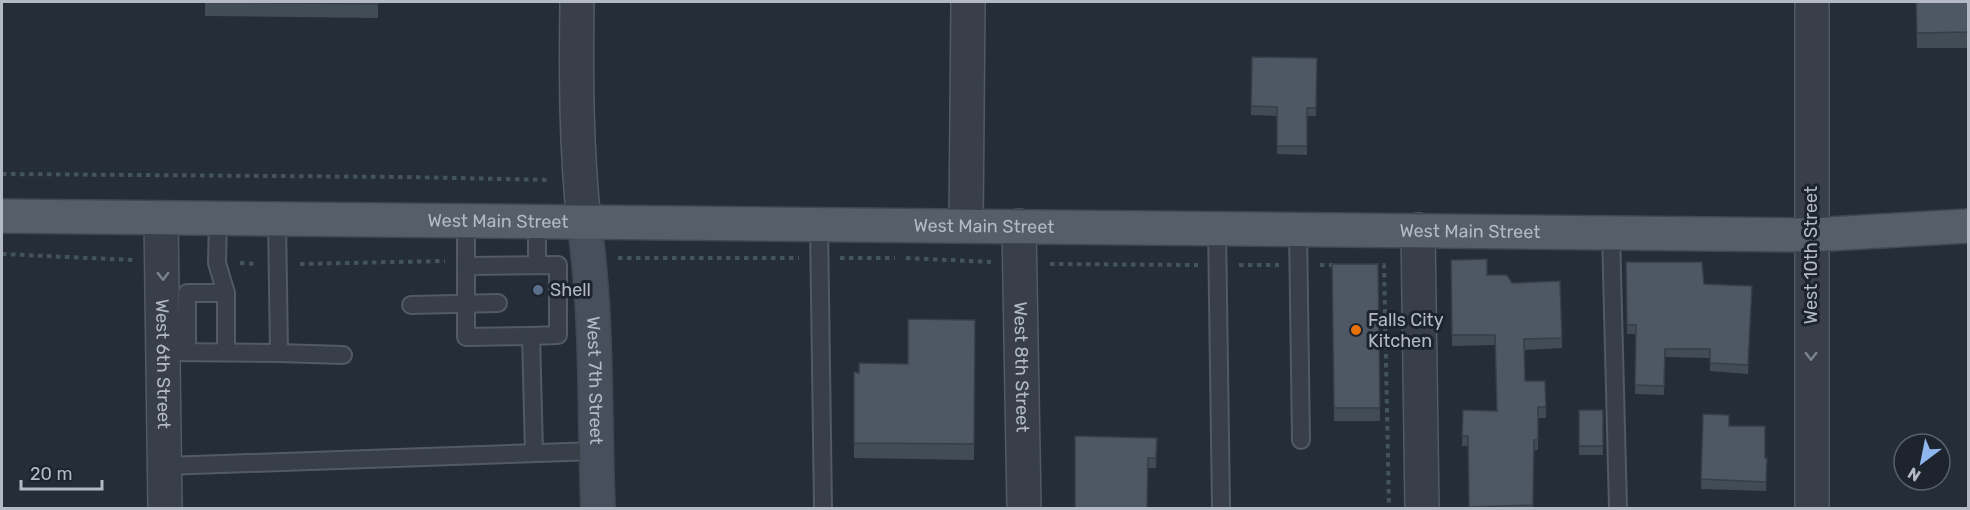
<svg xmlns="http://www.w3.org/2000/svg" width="1970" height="510" font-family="Rubik,sans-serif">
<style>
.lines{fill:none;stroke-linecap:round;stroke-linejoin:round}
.lane-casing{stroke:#535a64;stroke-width:20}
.street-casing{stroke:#535a64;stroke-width:36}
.secondary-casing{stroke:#414852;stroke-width:36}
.primary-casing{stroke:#414852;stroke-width:36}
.path{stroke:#445557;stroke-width:4;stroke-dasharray:4.5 4.5;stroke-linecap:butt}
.lane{stroke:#383f49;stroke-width:16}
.street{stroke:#383f49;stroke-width:33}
.secondary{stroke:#464f5b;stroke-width:33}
.primary{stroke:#565e69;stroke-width:33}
.wall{fill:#424c56}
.building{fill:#4d5864;stroke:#363e46;stroke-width:1.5}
.oneway{stroke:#7c838d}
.service-dot{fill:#5c6f8a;stroke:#1d242e;stroke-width:2}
.food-dot{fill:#e8710a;stroke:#1d242e;stroke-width:2}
.labels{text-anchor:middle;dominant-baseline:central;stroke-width:6;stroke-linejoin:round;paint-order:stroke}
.street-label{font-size:18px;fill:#b3bac5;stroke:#1d242e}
.poi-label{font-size:18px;fill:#b3bac5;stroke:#1d242e;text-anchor:start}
</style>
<rect width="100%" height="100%" fill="#242d38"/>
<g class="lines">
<defs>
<g id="lane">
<polyline points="466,221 466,337 531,336 534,452"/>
<polyline points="819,225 823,508"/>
<polyline points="1217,228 1221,508"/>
<polyline points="1298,229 1301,440"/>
<polyline points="1611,233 1618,508"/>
<polyline points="537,265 537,222"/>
<polyline points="467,266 558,265 558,335 531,336"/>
<polyline points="226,293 226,352"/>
<polyline points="411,305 498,303"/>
<polyline points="164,352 279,353 277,219"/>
<polyline points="187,352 187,293 226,293 217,263 218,218"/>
<polyline points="279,353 343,355"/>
<polyline points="165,466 597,451"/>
</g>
<g id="street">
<path d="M577,2C576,76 576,148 584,222"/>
<path id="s1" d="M161,218L165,508"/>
<polyline points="966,226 968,2"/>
<path id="s2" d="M1019,226L1024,508"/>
<polyline points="1418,230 1422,508"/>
<polyline points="1812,508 1812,2"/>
</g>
<g id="secondary">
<path id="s3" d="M584,222C598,317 594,413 598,508"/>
</g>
<g id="primary">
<path id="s4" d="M2,216L1811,235L1968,226"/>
</g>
</defs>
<use href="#lane" class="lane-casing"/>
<use href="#street" class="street-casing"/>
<use href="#secondary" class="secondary-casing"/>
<use href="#primary" class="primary-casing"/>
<g class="path">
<polyline points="2,174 407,177 551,180"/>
<polyline points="2,254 133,260"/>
<polyline points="618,258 799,258"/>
<polyline points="840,258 895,258"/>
<polyline points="906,258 991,262"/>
<polyline points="240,263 256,264"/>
<polyline points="300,264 445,261"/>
<polyline points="1050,264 1198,265"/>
<polyline points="1239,265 1279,265"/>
<polyline points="1320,265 1336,265"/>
<polyline points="1374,265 1384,265 1389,508"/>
</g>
<use href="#lane" class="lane"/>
<use href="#street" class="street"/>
<use href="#secondary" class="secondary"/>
<use href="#primary" class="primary"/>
</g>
<g class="wall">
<polygon points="205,2 378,2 378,18 205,16"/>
<polygon points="1916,2 1968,2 1968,48 1917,48"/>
<polygon points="1252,57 1317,58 1316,116 1307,116 1307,155 1277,154 1277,116 1251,115"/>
<polygon points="1451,260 1487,275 1512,283 1562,338 1562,348 1524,350 1525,381 1545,381 1546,418 1538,418 1538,450 1534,450 1533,508 1469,508 1468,446 1462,446 1463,410 1497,411 1495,345 1452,346"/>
<polygon points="1626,262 1704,284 1752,286 1748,374 1710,371 1710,358 1665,357 1664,395 1635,394 1636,334 1627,334"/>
<polygon points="1332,264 1378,264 1380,421 1334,421"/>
<polygon points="975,320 974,460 854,458 854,372 859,373 908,364"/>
<rect x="1579" y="410" width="24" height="45"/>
<polygon points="1703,414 1729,426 1765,458 1767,458 1766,491 1701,489"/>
<polygon points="1075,436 1157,438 1156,468 1148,468"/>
</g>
<g class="building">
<polygon points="205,2 378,2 378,4"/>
<polygon points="1916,2 1968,2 1968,32 1917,33"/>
<polygon points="1252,57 1317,58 1316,108 1307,108 1307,146 1277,146 1277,107 1251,106"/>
<polygon points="1487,259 1487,275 1507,275 1512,283 1560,281 1562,338 1524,339 1525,381 1545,381 1546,407 1538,407 1538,440 1534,440 1533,505 1469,507 1468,436 1462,436 1463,410 1497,411 1495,335 1452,335 1451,260"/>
<polygon points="1626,262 1702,262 1704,284 1752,286 1748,365 1710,363 1710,349 1665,349 1664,386 1635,385 1636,325 1627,325"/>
<polygon points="1332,264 1378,264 1380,408 1334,408"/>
<polygon points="908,319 975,320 974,444 854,443 854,372 859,373 859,363 908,364"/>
<rect x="1579" y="410" width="24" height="36"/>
<polygon points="1703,414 1729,415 1729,426 1765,426 1765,458 1767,458 1766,482 1701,479"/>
<polygon points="1075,436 1157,438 1156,458 1148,458 1147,508 1075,508"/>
</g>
<defs><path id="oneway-chevron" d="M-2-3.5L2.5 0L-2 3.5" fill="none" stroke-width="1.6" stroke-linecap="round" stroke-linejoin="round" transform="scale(1.5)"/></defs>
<g class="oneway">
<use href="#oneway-chevron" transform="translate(163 276) rotate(89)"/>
<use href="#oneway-chevron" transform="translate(1811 356) rotate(90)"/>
</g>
<circle class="service-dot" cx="538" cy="290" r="6"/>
<circle class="food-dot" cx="1356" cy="330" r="6"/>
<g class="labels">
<g class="street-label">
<text stroke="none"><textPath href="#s4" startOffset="496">West Main Street</textPath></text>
<text stroke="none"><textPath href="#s4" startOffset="982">West Main Street</textPath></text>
<text stroke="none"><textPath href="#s4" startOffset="1468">West Main Street</textPath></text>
<text transform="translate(1811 255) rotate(-90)">West 10th Street</text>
<text stroke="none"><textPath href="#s1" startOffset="146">West 6th Street</textPath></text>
<text stroke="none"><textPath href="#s2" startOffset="141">West 8th Street</textPath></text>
<text stroke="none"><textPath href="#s3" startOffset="159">West 7th Street</textPath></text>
</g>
<g class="poi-label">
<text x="550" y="290">Shell</text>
<text x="1368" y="320">Falls City<tspan x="1368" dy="21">Kitchen</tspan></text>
</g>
</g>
<rect width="1970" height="510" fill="none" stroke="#b3bac5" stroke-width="6"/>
<g transform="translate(1922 462) rotate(212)"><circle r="28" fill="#1d242e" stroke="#59606a" stroke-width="1.5"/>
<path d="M0-4.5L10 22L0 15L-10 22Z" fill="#90b7ed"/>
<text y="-9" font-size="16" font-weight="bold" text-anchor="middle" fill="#b3bac5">N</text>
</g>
<path d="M21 480v9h81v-9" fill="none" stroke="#b3bac5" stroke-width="3"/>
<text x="30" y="480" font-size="18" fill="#b3bac5" stroke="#1d242e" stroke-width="4.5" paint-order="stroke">20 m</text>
</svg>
